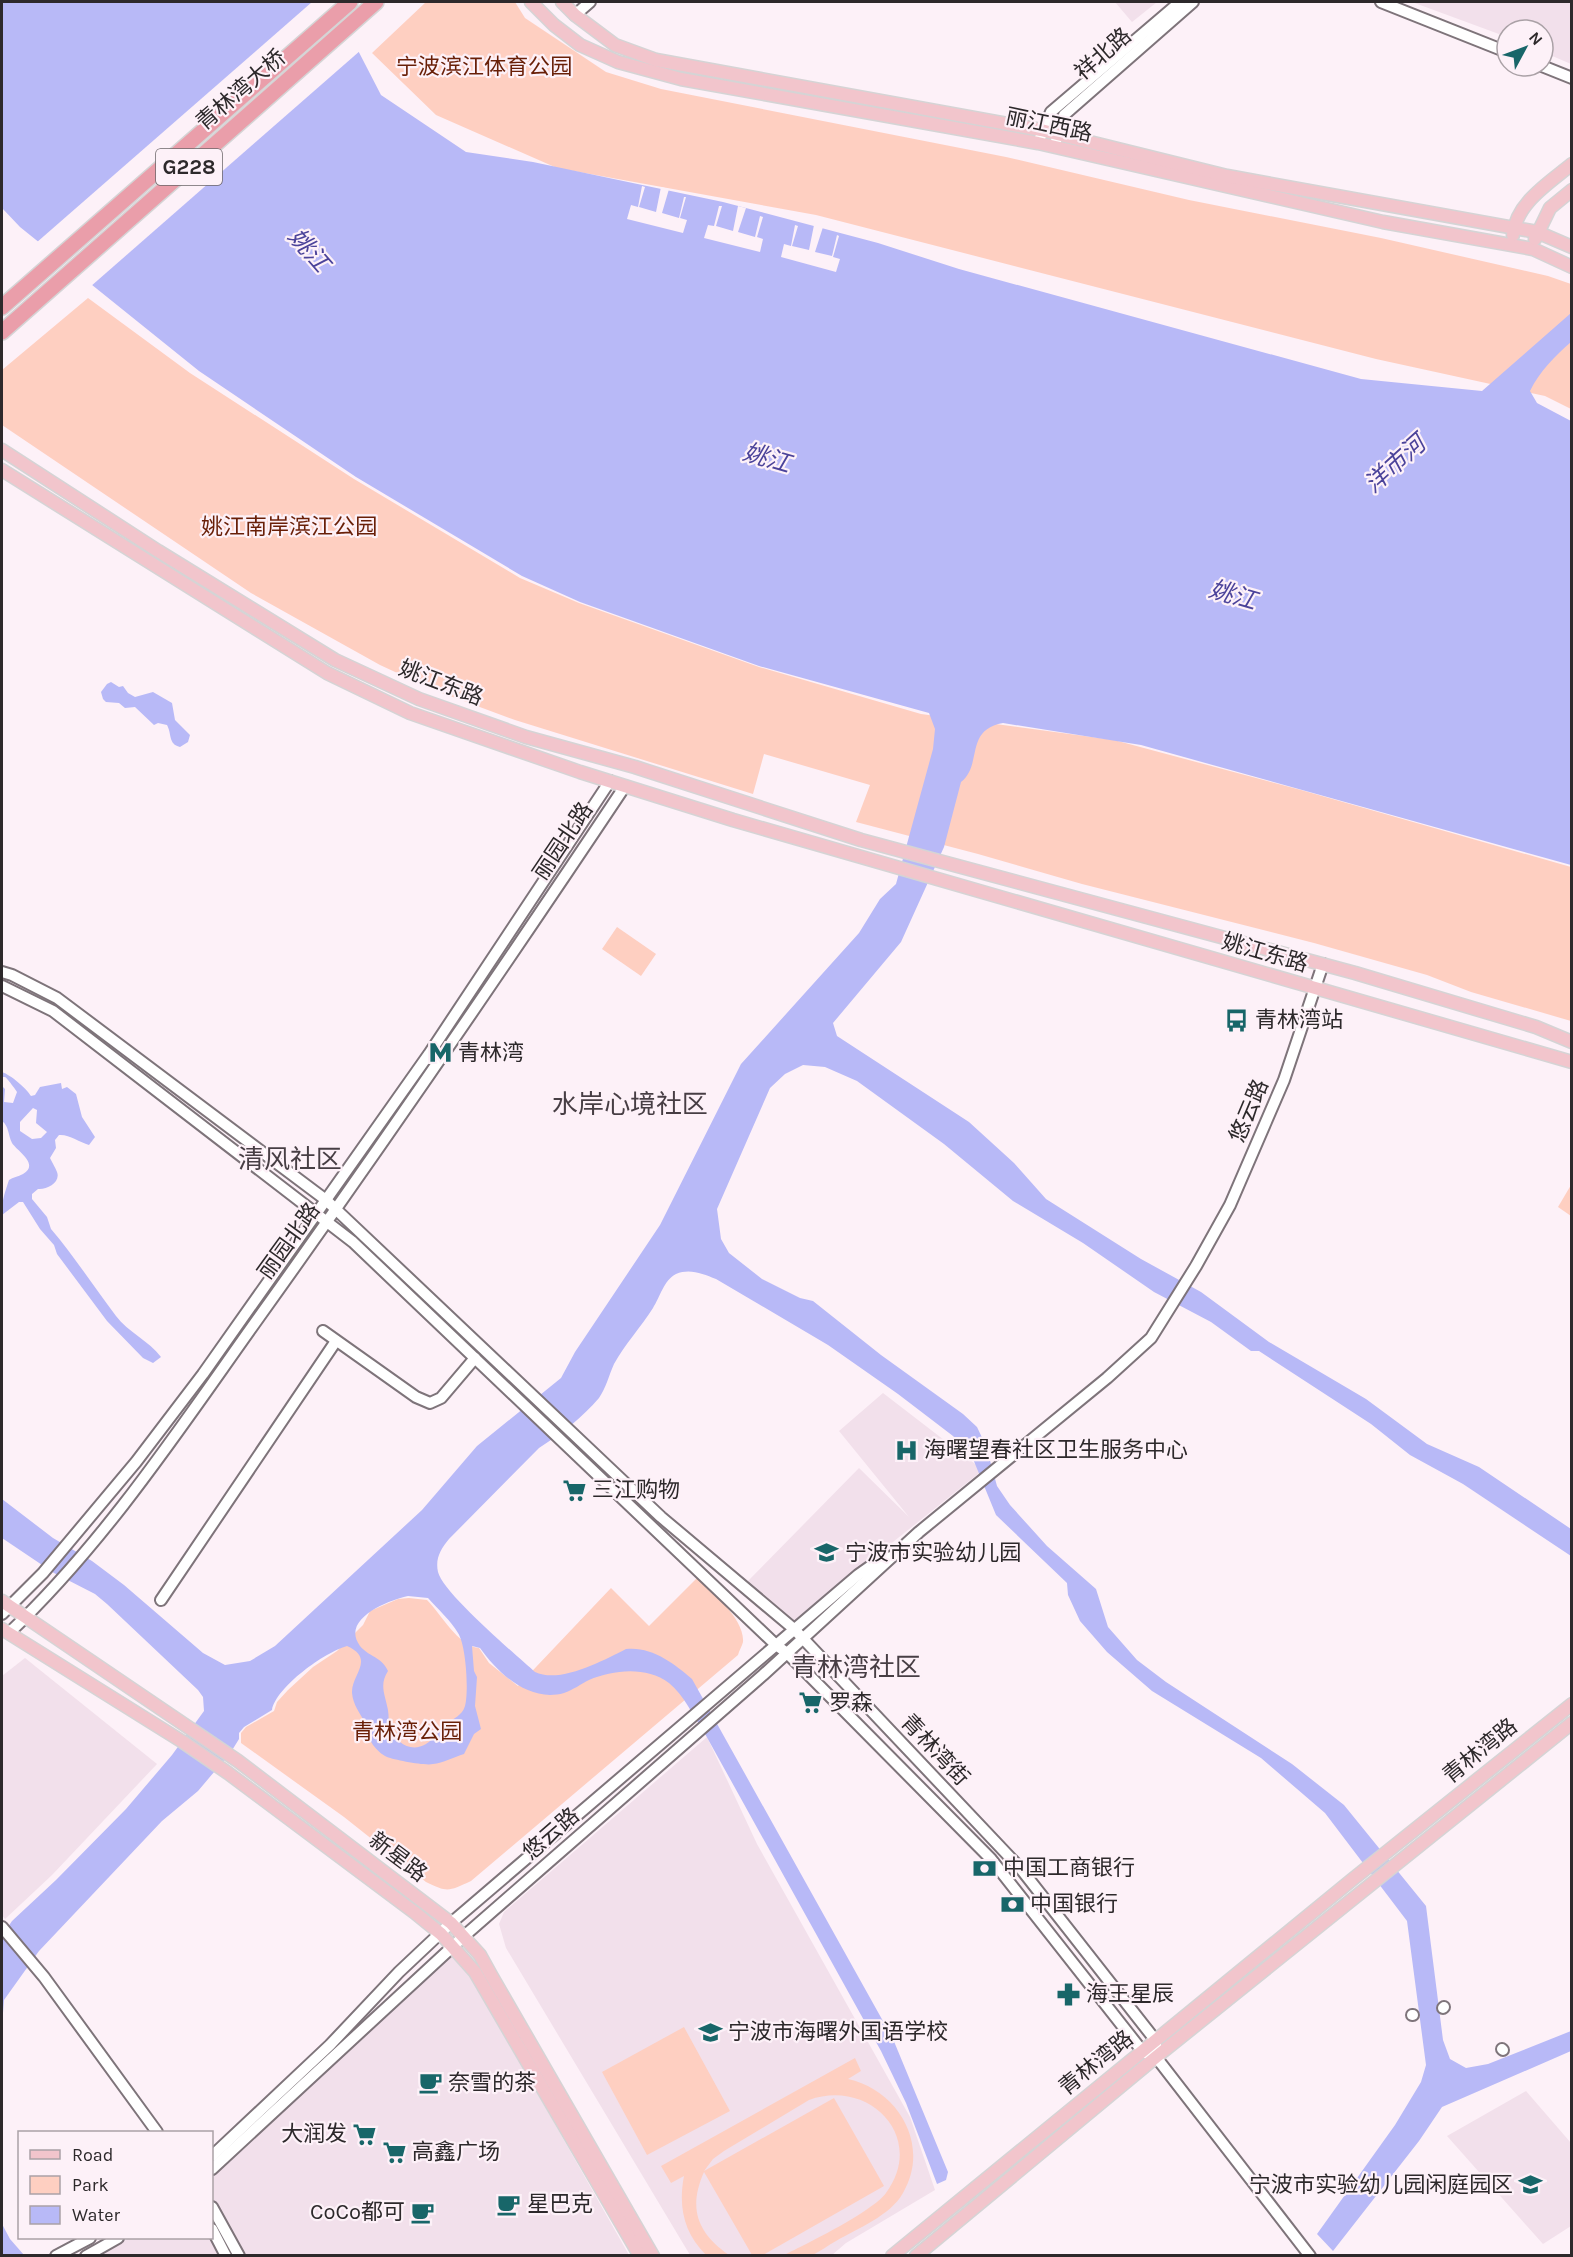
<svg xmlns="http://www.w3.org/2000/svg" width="1573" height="2257" font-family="Karla,'Noto Sans SC',sans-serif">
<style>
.built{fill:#f2e0eb}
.green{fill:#fecfc1}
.water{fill:#b8b9f7;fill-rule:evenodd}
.pier{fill:#fdf1f8}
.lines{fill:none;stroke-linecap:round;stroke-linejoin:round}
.minor-casing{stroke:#7e747a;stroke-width:14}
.major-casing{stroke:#d5d4d5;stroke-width:15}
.highway-casing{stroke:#d5d4d5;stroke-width:18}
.minor{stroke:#fff;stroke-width:10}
.major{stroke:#f2c5cc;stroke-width:12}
.highway{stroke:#ea9eaa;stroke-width:15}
.labels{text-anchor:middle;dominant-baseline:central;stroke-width:4.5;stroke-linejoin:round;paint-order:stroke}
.shield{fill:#fdf1f8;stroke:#6b6568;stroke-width:1.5}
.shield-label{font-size:21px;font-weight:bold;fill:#2d292b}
.street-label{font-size:22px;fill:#2d292b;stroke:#fdf1f8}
.park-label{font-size:22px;fill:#691f07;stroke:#fdf1f8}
.poi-label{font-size:22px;fill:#2d292b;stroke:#fdf1f8;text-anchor:start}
.water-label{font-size:24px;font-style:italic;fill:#4b439a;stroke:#fdf1f8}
.quarter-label{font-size:26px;fill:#473e44;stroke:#fdf1f8}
</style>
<rect width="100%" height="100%" fill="#fdf1f8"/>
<g class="built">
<polygon points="1115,2 1157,2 1132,22"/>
<polygon points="1412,2 1571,2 1571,64 1543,52 1543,30 1507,30 1507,37"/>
<polygon points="883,1393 983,1470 793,1622 747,1582 859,1468 909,1517 839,1431"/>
<polygon points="25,1658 157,1764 52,1875 5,1919 2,1915 2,1676"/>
<polygon points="707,1737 757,1844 910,2117 935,2190 846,2243 832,2255 690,2255 506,1948 499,1924 504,1912"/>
<polygon points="451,1955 471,1976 629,2255 98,2256 129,2238 212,2238 212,2174"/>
<polygon points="1526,2091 1571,2143 1571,2226 1543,2244 1447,2136"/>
</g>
<g class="green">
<polygon points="426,2 515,2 525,18 606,72 661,89 1006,157 1189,200 1381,238 1548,276 1571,284 1571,409 1545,396 1376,359 816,215 557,168 436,115 372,53"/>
<polygon points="88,298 190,373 354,479 520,578 579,603 759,667 921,714 1114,740 1301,790 1571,867 1571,1021 1471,992 1427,975 1314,943 1082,884 978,854 856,822 870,785 764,754 753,794 515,720 434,690 380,665 251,593 2,425 2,370"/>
<polygon points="617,927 656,954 641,976 602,949"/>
<polygon points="1571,1185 1571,1216 1558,1207"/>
<path d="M698,1577C712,1593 745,1619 743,1642C742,1646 739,1651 738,1655L471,1881C449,1891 448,1893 426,1882L344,1817L241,1743V1733L246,1727L274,1711L277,1702L288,1690L313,1667L337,1651L363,1625L370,1611L398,1599L409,1598L427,1600C442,1615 457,1645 479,1648L489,1663L518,1686L611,1588L649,1626Z"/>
<polygon points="684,2027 730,2111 647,2155 602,2072"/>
<path d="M855,2058L861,2071L848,2079C898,2090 931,2145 903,2193C890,2216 858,2228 836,2241C828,2245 820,2252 812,2255C804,2257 793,2256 784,2255C807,2244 873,2211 886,2193C927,2137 869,2078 809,2100L724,2151L713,2159L704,2171L834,2098L884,2186L763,2255H752L704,2172C688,2208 697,2233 729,2255H706C684,2233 678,2207 684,2176L671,2183L661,2166Z"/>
</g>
<g class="water">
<path d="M2,2H333L381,95L466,152L533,162L723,202L878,243L959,269L1361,379L1482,391L1571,313V342C1556,355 1539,372 1530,391L1537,403L1571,421V865L1141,745L1003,723C964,730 983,765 961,782L944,847L901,942L833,1023L837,1036L969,1122L1014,1163L1046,1199L1141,1259L1201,1292L1269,1342L1366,1399L1427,1444L1479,1467L1571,1529V1556L1463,1484L1410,1455L1371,1424L1259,1351H1251L1211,1322L1154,1292L1083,1243L1013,1201L944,1144L857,1081L825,1067L803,1065L785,1074L770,1088L717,1209L721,1239L729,1253L762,1279L800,1298L813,1301L881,1355L963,1414L977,1427L986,1446L997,1486L1010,1505L1047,1546L1096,1589L1108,1627L1137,1660L1166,1682L1292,1764L1344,1805L1426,1906L1443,2040L1450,2059L1466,2068L1488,2064L1571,2031V2051L1442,2107L1419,2141L1333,2251L1317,2234L1395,2125L1421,2082L1426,2065L1407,1921L1325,1813L1261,1758L1152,1691L1107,1652L1080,1621L1068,1595L1067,1583L996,1515L971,1454L953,1436L898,1394L828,1345L716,1279C703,1274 690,1268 676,1274C664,1280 660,1297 653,1308C641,1327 625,1344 614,1364C609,1375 606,1388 599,1398C583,1417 561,1434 539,1448L449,1539C441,1549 435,1558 438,1572C443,1593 516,1655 535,1672C560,1684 602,1661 626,1649C651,1646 674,1663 692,1679L893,2039L948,2172L946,2180L937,2184L906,2103L881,2051L704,1732C693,1716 684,1695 669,1683C646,1666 613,1670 589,1680C581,1684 573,1690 564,1693C529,1703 498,1673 480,1648L472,1646L474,1671L477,1677L475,1706L481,1729L474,1734L464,1754C454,1757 443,1763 433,1764C425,1766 395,1760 387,1757C382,1755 376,1749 373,1745C368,1738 368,1730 365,1723C360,1713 353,1705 352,1693C351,1675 376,1659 347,1646C325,1652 276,1687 272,1710L244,1727L239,1733V1739L231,1752L198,1791L162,1821L39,1951L4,2000L2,2026V1936L12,1921L56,1880L126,1809L172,1755L204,1711L203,1697L198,1690L107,1604L95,1594L54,1573L2,1538V1499L53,1538L92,1561L124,1585L203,1653L225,1665L250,1661L275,1646L422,1510L477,1446L561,1378L575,1352L660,1225L741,1064L859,933L880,899L896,884L933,749L935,729L929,713L759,666L580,602L522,576L356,477L199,371L20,227L2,208ZM408,1596L428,1598C438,1609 451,1621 458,1633C466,1645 469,1691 465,1706C462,1716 453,1718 446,1725C439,1731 434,1739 426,1744C411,1753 396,1743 390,1728C388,1722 389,1716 388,1710C385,1694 379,1685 388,1671C381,1656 369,1657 360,1646C340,1619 389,1600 408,1596Z"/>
<path d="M111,682L119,687L123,686L128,693L135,697L153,692L172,703L175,720L190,735L188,742L180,747C168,744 172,734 167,725L158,723L154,725L135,707L125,708L119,703L106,702L103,699L101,692L107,684Z"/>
<path d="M2,1072C11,1075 26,1088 31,1096L35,1095L40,1087L61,1083L62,1089L67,1087L76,1094L82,1117L95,1137L89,1145C79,1142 69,1134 59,1135L55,1140L56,1148L50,1158C52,1162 55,1167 57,1172C61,1182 47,1190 38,1189L32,1194V1199L47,1217L51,1229C74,1256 94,1287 116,1316C128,1332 149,1341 161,1357L153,1363L143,1358L107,1321L57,1254L54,1245L40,1229L23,1202H19L2,1215C1,1203 5,1192 9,1180C13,1177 18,1177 23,1174C40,1164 17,1151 12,1143C8,1135 9,1126 2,1121V1086L5,1089L4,1102L13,1103L17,1092C16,1090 7,1078 5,1077H2ZM33,1108L37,1110L36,1123L47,1132L41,1138L32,1139L20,1131V1122Z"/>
<polygon points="2,2224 10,2239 24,2255 2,2255"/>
</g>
<g class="pier">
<polygon points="312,2 336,2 361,50 90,287 36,243"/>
<polygon points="642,186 645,187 639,207 656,212 661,187 669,189 662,213 679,218 684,197 686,197 680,218 687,220 683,233 627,219 631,205 638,207"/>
<polygon points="719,206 722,206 716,226 733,231 738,206 746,208 738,232 755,237 760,216 763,217 757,237 763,239 760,252 704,238 708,225 714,226"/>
<polygon points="795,225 798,226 792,246 809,250 814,225 823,227 815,252 832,256 837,235 839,236 833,257 840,259 836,272 781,257 784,244 791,246"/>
</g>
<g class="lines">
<defs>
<g id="minor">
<polyline points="1381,2 1507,52"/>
<polyline points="575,15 590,2"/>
<polyline points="1542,66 1572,78"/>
<polyline points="1040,138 1051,112 1180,2"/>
<polyline points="1056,141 1064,115 1193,2"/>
<polyline points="2,972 12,975 57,998 326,1200 661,1517 794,1629 1021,1869 1156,2041 1156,2057"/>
<polyline points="2,986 53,1011 353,1242 776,1645 787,1653 991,1859 1143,2052 1156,2057 1310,2256"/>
<polyline points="323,1331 416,1397 430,1403 441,1398 475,1358"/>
<polyline points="161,1600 336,1341"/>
<polyline points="2,1614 43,1573 136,1462 203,1374 429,1054 610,781"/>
<path d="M9,1633C106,1541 180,1428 257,1320C383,1144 505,966 625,786"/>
<polyline points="2,1927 44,1977 157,2132"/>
<polyline points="1443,2008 1444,2007"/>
<polyline points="1412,2015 1413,2015"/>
<polyline points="1502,2049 1503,2050"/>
<polyline points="212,2156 330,2045 399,1972 451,1923 858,1575 885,1556"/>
<polyline points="212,2169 463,1937 763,1675 919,1532 1107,1378 1151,1338 1196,1266 1230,1205 1284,1080 1323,964"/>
<polyline points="212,2207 239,2256"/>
<polyline points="212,2229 226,2256"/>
<polyline points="56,2256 90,2238"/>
<polyline points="86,2256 118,2238"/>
</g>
<g id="major">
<polyline points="531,2 554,25 580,45 618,62 681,79 1038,143 1383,222 1533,249 1572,267"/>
<polyline points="562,2 575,15 615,45 656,60 1041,130 1227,176 1537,232 1572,247"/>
<path d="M1513,235C1516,203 1549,183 1572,164"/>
<polyline points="1535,239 1550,208 1572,190"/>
<polyline points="2,450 158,551 335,660 419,699 526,737 635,767 861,840 1355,973 1536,1027 1572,1042"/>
<polyline points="2,470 327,673 410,713 580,772 733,820 1572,1062"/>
<polyline points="2,1601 238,1761 451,1923 480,1955 491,1975 653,2256"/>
<polyline points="2,1629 183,1742 228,1773 414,1912 441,1934 475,1972 640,2256"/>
<polyline points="892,2256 1353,1879 1572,1704"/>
<polyline points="916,2256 1156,2057 1572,1723"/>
</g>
<g id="highway">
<polyline points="2,307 350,2"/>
<polyline points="2,332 376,2"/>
</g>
</defs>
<use href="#minor" class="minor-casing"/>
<use href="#major" class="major-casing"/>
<use href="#highway" class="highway-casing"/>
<use href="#minor" class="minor"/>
<use href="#major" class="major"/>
<use href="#highway" class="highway"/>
</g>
<defs>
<symbol id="bus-bare" viewBox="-9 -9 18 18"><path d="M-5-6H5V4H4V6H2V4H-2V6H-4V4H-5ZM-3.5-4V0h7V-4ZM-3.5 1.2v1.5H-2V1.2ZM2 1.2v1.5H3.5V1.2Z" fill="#186669" stroke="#fdf1f8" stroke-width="2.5" paint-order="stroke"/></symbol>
<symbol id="metro-bare" viewBox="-9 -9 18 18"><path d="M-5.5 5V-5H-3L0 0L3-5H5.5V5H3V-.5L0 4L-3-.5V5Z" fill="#186669" stroke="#fdf1f8" stroke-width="2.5" paint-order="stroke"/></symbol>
<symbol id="hospital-bare" viewBox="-9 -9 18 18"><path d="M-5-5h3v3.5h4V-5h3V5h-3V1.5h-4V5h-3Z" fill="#186669" stroke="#fdf1f8" stroke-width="2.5" paint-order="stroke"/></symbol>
<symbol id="supermarket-bare" viewBox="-9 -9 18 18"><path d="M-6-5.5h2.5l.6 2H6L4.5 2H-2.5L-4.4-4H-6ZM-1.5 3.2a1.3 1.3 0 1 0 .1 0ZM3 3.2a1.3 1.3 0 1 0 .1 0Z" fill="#186669" stroke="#fdf1f8" stroke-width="2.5" paint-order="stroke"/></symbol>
<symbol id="school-bare" viewBox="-9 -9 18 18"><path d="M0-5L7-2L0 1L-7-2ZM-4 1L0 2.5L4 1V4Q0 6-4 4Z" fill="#186669" stroke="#fdf1f8" stroke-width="2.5" paint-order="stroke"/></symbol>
<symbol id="bank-bare" viewBox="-9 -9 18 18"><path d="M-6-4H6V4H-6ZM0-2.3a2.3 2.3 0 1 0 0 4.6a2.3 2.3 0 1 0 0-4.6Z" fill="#186669" stroke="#fdf1f8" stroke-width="2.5" paint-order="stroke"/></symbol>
<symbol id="pharmacy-bare" viewBox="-9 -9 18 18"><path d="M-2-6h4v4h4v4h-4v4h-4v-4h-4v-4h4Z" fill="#186669" stroke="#fdf1f8" stroke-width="2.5" paint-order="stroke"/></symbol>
<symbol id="cafe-bare" viewBox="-9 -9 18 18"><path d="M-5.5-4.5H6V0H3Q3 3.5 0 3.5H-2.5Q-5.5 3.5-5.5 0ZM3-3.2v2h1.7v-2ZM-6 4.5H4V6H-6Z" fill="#186669" stroke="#fdf1f8" stroke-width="2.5" paint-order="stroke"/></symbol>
</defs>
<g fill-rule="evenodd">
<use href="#bus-bare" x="1220" y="1004" width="33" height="33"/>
<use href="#metro-bare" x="424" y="1036" width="33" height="33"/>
<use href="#hospital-bare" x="890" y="1434" width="33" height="33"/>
<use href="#supermarket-bare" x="558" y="1474" width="33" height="33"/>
<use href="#school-bare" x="810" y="1536" width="33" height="33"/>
<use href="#supermarket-bare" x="794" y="1686" width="33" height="33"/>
<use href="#bank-bare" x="968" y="1852" width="33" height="33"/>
<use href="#bank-bare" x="996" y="1888" width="33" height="33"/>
<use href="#pharmacy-bare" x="1052" y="1978" width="33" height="33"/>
<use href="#school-bare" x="694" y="2016" width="33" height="33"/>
<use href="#cafe-bare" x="414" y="2066" width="33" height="33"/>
<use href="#supermarket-bare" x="348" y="2118" width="33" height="33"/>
<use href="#supermarket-bare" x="378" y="2136" width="33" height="33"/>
<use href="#school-bare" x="1514" y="2168" width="33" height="33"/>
<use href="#cafe-bare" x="492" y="2188" width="33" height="33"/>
<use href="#cafe-bare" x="406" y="2196" width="33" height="33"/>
</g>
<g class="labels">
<rect class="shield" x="156" y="149" width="66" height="36" rx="4.5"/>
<g class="shield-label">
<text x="189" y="167">G228</text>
</g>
<g class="street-label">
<text transform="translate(1103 54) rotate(-41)">祥北路</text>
<text transform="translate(241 90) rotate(-41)">青林湾大桥</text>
<text transform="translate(1049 125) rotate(12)">丽江西路</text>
<text transform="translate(441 683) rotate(21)">姚江东路</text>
<text transform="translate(563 841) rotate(-56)">丽园北路</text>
<text transform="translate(1265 953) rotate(16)">姚江东路</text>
<text transform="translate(1249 1111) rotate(-67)">悠云路</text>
<text transform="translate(289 1241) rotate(-54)">丽园北路</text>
<text transform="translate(935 1750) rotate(47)">青林湾街</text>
<text transform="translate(1480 1751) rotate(-39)">青林湾路</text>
<text transform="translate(551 1834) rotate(-41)">悠云路</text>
<text transform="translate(398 1857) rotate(37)">新星路</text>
<text transform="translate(1096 2063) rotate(-39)">青林湾路</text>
</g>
<g class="park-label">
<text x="484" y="67">宁波滨江体育公园</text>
<text x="289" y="527">姚江南岸滨江公园</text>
<text x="407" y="1732">青林湾公园</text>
</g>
<g class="poi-label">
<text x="1255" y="1020">青林湾站</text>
<text x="458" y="1053">青林湾</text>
<text x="924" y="1450">海曙望春社区卫生服务中心</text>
<text x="592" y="1490">三江购物</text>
<text x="845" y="1553">宁波市实验幼儿园</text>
<text x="829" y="1703">罗森</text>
<text x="1003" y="1868">中国工商银行</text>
<text x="1030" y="1904">中国银行</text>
<text x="1086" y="1994">海王星辰</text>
<text x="728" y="2032">宁波市海曙外国语学校</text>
<text x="448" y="2083">奈雪的茶</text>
<text x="347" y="2134" text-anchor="end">大润发</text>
<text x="412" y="2152">高鑫广场</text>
<text x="1513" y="2185" text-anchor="end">宁波市实验幼儿园闲庭园区</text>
<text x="527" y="2204">星巴克</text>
<text x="405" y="2212" text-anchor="end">CoCo都可</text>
</g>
<g class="water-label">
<text transform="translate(309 250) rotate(49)">姚江</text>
<text transform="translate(767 458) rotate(16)">姚江</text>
<text transform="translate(1395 464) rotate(-42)">洋市河</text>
<text transform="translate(1233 595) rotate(16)">姚江</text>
</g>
<g class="quarter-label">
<text x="630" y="1104">水岸心境社区</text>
<text x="290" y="1159">清风社区</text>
<text x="856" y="1667">青林湾社区</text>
</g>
</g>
<rect width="1573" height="2257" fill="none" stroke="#2d292b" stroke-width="6"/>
<rect x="18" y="2131" width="195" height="108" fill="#fdf1f8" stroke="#aaa1a6" stroke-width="1.5"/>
<rect x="30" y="2150" width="30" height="9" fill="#f2c5cc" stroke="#aaa1a6" stroke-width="1.5"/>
<text x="72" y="2161" font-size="18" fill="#2d292b">Road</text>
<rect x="30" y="2176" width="30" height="18" fill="#fecfc1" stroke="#aaa1a6" stroke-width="1.5"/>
<text x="72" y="2191" font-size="18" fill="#2d292b">Park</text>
<rect x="30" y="2206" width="30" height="18" fill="#b8b9f7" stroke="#aaa1a6" stroke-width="1.5"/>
<text x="72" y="2221" font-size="18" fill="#2d292b">Water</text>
<g transform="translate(1525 48) rotate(49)"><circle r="28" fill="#fdf1f8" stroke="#aaa1a6" stroke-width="1.5"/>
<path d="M0-4.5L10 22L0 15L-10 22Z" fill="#186669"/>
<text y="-9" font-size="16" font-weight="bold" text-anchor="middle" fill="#2d292b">N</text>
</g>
</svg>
